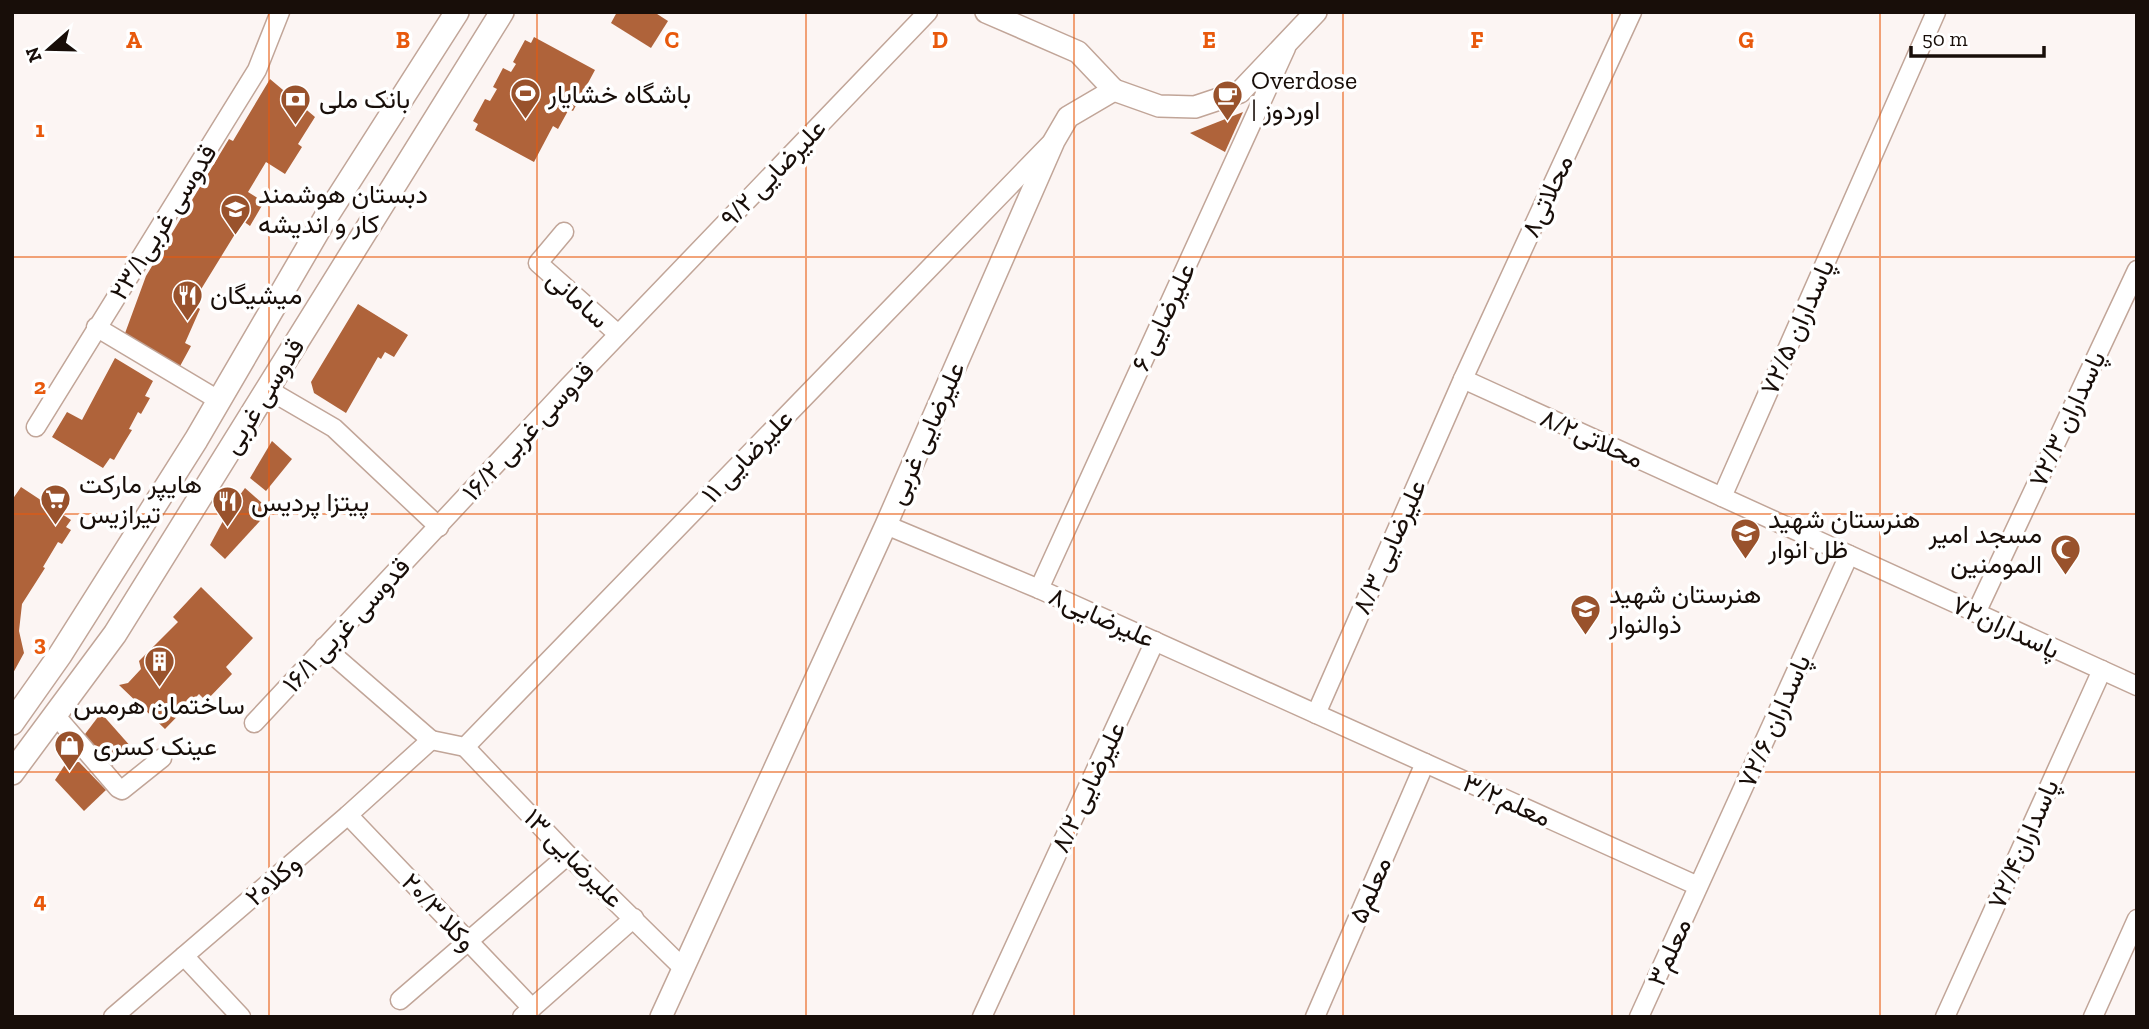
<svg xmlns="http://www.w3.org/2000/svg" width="2149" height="1029" font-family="'Zilla Slab',Vazirmatn,serif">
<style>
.building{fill:#af633a}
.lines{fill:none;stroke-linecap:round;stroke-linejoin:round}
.minor-casing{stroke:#c1a598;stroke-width:21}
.tertiary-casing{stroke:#c1a598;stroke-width:24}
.secondary-casing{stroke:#c1a598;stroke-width:26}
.minor{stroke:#fff;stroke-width:18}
.tertiary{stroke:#fff;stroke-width:21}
.secondary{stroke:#fff;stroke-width:23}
.grid{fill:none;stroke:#e8590c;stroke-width:2;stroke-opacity:0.55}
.labels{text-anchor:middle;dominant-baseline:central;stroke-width:7;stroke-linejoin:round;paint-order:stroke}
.poi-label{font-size:26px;fill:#180e09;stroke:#fff;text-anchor:start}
.street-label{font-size:26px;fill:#180e09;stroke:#fff}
.grid-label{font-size:23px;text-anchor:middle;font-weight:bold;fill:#e8590c;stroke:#fff;stroke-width:7;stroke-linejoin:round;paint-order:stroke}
</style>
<rect width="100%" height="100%" fill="#fcf5f3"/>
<g class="building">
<polygon points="617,12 654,12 668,21 651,48 611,23"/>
<polygon points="534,37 595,70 573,111 569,109 558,129 553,126 534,162 475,130 478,124 473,121 485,99 490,101 497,89 493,87 503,68 511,72 516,64 513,62 525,40 531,43"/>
<polygon points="270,79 315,117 298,144 302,147 285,174 266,162 248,192 264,202 250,226 243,221 192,304 200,309 185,343 191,346 179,368 124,336 146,276 229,139 233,141"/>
<polygon points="1243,112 1225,152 1190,133"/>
<polygon points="358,304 408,335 394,357 385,352 381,359 378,357 346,413 314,393 311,382"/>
<polygon points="115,358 153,381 145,396 150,398 141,414 138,412 129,429 132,430 124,443 114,460 110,458 103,468 52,437 67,412 82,420"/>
<polygon points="272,441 292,459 266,491 250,478"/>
<polygon points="21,487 71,520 66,527 71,530 62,544 58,542 43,567 45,568 22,604 19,631 24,653 12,675 12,500"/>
<polygon points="245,488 270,510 225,559 210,545 229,510"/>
<polygon points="201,587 253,638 226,667 232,674 206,701 199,694 165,729 119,685 128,683 141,669 139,661 178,622 173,617"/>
<polygon points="101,713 132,748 109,769 82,738"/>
<polygon points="79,762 106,790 84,811 55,780 66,763"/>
</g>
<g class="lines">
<defs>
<g id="minor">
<polyline points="564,232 538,263 618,334"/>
<polyline points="96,327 220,401"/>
<polyline points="1463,379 2137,686"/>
<polyline points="267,389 334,428 439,527"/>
<polyline points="36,427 257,70 280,12"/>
<polyline points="1722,497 1936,12"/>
<polyline points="886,525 1039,589 1698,886"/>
<polyline points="1039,589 1286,48"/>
<polyline points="1976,613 2137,270"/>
<polyline points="324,647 431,740"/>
<polyline points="1316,714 1463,379 1632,12"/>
<polyline points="56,716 118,788 122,790 162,758"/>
<polyline points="254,723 569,386 928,12"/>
<polyline points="431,740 465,747 1050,144"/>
<polyline points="465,747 568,855 683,968"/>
<polyline points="348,815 532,1008"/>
<polyline points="184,956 241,1017"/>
<polyline points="400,1000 568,855"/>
<polyline points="113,1017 348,815 431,740"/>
<polyline points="522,1017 634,918"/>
<polyline points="982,1017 1155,641"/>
<polyline points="1315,1017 1425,763"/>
<polyline points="1639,1017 1849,555"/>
<polyline points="1945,1017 2102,670"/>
<polyline points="2093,1017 2137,919"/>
</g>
<g id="tertiary">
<polyline points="986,12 1078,52 1114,90"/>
<polyline points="661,1017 886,525 1054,141 1068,117 1114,90 1159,106 1195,107 1240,92 1316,12"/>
</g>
<g id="secondary">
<polyline points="12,723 60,655 196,440 326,217 457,12"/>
<polyline points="12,773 115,634 502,12"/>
</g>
</defs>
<use href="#minor" class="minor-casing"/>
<use href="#tertiary" class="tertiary-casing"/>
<use href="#secondary" class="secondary-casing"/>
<use href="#minor" class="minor"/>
<use href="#tertiary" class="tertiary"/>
<use href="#secondary" class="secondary"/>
</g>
<path class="grid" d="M269,12V1017M537,12V1017M806,12V1017M1074,12V1017M1343,12V1017M1612,12V1017M1880,12V1017M12,257H2137M12,514H2137M12,772H2137"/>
<defs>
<symbol id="stadium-pin" viewBox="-11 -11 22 30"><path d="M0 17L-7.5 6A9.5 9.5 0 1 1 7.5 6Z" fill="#99522c" stroke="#fff"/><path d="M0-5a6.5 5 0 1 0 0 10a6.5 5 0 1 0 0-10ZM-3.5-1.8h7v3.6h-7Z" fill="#fff"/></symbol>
<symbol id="cafe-pin" viewBox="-11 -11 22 30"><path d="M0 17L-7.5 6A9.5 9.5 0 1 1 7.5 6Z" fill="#99522c" stroke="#fff"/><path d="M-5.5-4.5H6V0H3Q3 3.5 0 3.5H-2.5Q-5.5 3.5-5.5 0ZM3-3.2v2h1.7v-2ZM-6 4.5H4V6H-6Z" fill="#fff"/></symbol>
<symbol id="bank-pin" viewBox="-11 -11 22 30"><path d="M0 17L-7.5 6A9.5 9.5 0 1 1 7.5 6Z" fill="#99522c" stroke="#fff"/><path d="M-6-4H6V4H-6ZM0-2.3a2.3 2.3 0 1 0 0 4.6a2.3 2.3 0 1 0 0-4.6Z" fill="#fff"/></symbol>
<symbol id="school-pin" viewBox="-11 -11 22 30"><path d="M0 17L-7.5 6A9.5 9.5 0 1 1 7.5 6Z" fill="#99522c" stroke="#fff"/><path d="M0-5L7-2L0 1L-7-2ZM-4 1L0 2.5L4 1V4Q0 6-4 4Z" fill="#fff"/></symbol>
<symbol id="restaurant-pin" viewBox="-11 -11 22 30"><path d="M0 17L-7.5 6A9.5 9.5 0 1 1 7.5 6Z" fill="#99522c" stroke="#fff"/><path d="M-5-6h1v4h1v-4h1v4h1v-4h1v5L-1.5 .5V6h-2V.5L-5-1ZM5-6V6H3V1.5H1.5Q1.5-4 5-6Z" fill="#fff"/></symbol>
<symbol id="supermarket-pin" viewBox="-11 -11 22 30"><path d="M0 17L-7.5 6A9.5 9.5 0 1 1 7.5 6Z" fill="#99522c" stroke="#fff"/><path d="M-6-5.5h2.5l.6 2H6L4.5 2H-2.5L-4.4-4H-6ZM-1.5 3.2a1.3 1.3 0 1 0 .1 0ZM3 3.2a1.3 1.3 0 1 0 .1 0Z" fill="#fff"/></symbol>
<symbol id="mosque-pin" viewBox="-11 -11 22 30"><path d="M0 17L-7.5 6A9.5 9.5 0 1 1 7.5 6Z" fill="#99522c" stroke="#fff"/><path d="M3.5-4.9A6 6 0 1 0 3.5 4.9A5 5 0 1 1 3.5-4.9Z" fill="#fff"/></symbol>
<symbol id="building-pin" viewBox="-11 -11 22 30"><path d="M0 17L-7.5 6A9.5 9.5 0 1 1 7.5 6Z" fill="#99522c" stroke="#fff"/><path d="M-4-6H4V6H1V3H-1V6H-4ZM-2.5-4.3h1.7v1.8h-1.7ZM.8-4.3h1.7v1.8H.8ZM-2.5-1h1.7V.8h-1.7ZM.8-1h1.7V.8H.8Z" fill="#fff"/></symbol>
<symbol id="shop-pin" viewBox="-11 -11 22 30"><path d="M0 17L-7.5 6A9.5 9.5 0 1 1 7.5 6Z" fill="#99522c" stroke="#fff"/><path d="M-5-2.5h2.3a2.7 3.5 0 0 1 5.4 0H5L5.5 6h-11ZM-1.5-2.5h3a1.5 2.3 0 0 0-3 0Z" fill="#fff"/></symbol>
</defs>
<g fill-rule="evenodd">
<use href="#stadium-pin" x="508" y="76" width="35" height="47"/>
<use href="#cafe-pin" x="1210" y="78" width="35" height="47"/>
<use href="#bank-pin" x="278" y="82" width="35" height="47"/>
<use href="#school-pin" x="218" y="192" width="35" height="47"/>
<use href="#restaurant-pin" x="170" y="278" width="35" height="47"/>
<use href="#supermarket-pin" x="38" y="482" width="35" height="47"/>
<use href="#restaurant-pin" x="210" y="484" width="35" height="47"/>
<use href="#school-pin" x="1728" y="516" width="35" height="47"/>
<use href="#mosque-pin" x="2048" y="532" width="35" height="47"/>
<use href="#school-pin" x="1568" y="592" width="35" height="47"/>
<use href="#building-pin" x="142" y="644" width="35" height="47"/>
<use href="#shop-pin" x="52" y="728" width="35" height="47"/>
</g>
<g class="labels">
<g class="poi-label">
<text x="1251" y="80">Overdose<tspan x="1251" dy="30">| اوردوز</tspan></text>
<text x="548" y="94">باشگاه خشایار</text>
<text x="319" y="99">بانک ملی</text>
<text x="258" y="194">دبستان هوشمند<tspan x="258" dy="30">کار و اندیشه</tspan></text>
<text x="210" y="295">میشیگان</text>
<text x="79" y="484">هایپر مارکت<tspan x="79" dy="30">تیرازیس</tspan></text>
<text x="251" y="502">پیتزا پردیس</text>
<text x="1768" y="519">هنرستان شهید<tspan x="1768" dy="30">ظل انوار</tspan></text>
<text x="2042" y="534" text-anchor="end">مسجد امیر<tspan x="2042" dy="30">المومنین</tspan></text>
<text x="1609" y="594">هنرستان شهید<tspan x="1609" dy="30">ذوالنوار</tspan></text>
<text x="159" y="705" text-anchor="middle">ساختمان هرمس</text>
<text x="93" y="746">عینک کسری</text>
</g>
<g class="street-label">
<text transform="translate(773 173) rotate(-46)">۹/۲ علیرضایی</text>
<text transform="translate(1547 196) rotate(-65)">محلاتی۸</text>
<text transform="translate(163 222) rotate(-58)">قدوسی غربی۲۳/۱</text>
<text transform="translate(578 299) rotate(42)">سامانی</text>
<text transform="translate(1163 317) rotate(-65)">۶ علیرضایی</text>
<text transform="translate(1797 327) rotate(-66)">۷۲/۵ پاسداران</text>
<text transform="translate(263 396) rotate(-58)">قدوسی غربی</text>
<text transform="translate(2067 419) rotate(-65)">۷۲/۳ پاسداران</text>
<text transform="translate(528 431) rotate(-47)">۱۶/۲ قدوسی غربی</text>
<text transform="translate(926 433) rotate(-66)">علیرضایی غربی</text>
<text transform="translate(1592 438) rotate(24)">محلاتی۸/۲</text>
<text transform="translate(747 456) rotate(-46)">۱۱ علیرضایی</text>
<text transform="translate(1389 547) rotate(-66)">۸/۳ علیرضایی</text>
<text transform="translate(1102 617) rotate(24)">علیرضایی۸</text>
<text transform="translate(346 625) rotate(-47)">۱۶/۱ قدوسی غربی</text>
<text transform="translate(2006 627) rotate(25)">پاسداران۷۲</text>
<text transform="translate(1774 721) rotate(-66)">۷۲/۶ پاسداران</text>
<text transform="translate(1088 787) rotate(-65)">علیرضایی ۸/۲</text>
<text transform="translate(1507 800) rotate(24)">معلم۳/۲</text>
<text transform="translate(2023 844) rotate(-66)">پاسداران۷۲/۴</text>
<text transform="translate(574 858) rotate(45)">۱۳ علیرضایی</text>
<text transform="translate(273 880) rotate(-41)">وکلا۲۰</text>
<text transform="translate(1370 890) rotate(-67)">معلم۵</text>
<text transform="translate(439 912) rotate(47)">وکلا ۲۰/۳</text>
<text transform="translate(1669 952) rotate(-66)">معلم۳</text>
</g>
</g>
<g class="grid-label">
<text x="134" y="48">A</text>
<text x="403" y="48">B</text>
<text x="672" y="48">C</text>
<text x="940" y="48">D</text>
<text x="1209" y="48">E</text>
<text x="1477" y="48">F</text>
<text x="1746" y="48">G</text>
<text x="40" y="137">1</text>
<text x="40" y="394">2</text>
<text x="40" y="651">3</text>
<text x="40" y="908">4</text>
</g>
<rect width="2149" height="1029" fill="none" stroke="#180e09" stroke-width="28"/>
<g transform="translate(49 49) rotate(250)" stroke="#ffffff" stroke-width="5" paint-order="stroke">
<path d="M0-5L12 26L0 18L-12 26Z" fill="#180e09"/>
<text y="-10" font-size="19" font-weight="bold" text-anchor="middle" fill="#180e09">N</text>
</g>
<path d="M1911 46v10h133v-10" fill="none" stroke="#180e09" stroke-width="3.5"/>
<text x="1922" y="46" font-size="21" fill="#180e09" stroke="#ffffff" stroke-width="5" paint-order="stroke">50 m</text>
</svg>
